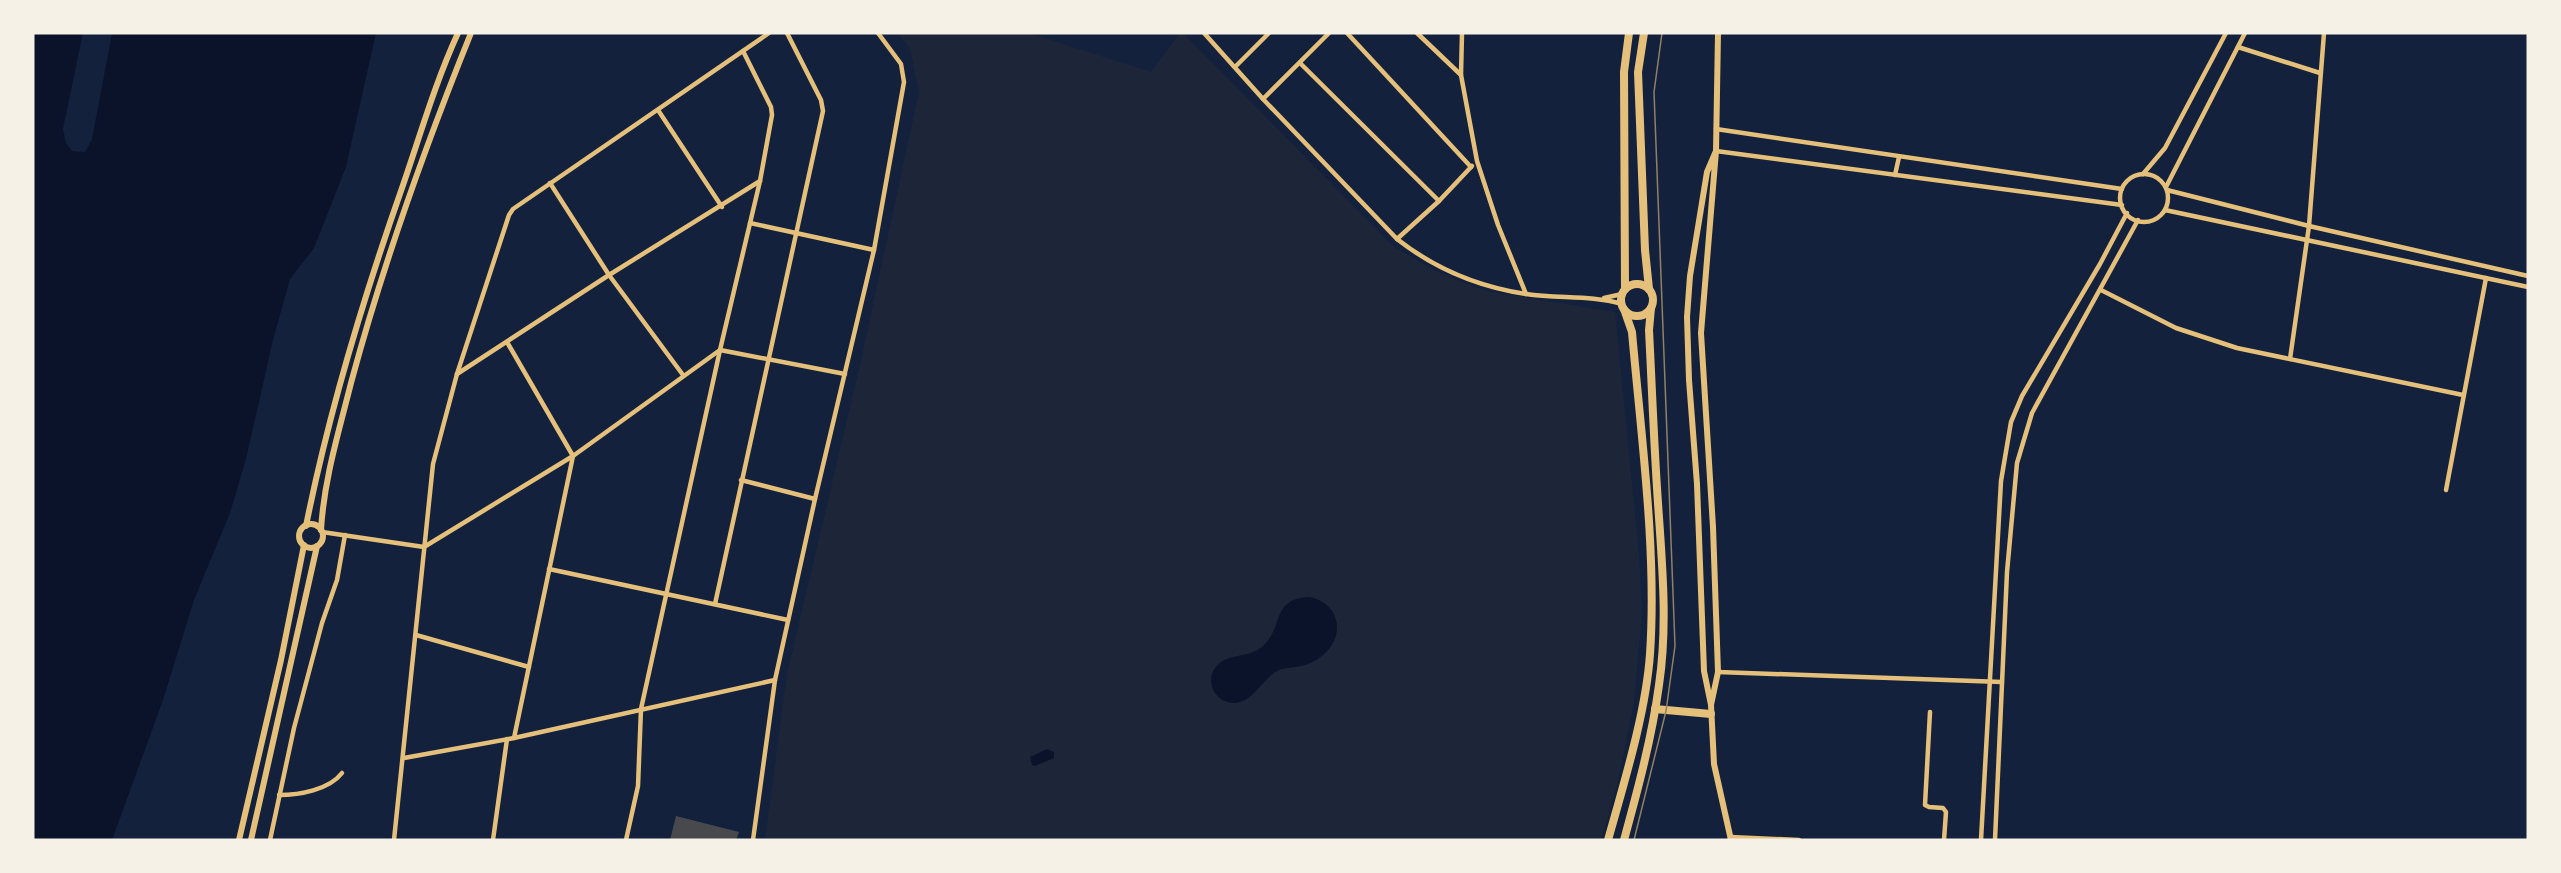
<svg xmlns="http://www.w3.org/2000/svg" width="2561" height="873" font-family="Helvetica,sans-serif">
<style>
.green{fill:#1d2539}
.water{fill:#0b132b}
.pier{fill:#14213d}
.building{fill:#48494c}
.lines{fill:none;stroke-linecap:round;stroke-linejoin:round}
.minor{stroke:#e5c07b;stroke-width:4.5}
.tertiary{stroke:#e5c07b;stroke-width:6}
.trunk{stroke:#e5c07b;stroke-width:8}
.tram{stroke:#918062;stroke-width:1.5}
</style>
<rect width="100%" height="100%" fill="#14213d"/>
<polygon class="green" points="897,33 1029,33 1151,72 1180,33 1183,33 1394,247 1438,272 1486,291 1615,312 1639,554 1642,614 1634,701 1618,782 1601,840 765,840 787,674 859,369 919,92 910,49"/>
<g class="water">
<polygon points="33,33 376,33 346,167 314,248 290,279 273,340 246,459 230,513 194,600 163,700 112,840 33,840"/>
<path d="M1310,597C1322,600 1333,607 1336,620C1342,642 1321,662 1301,666C1294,668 1286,667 1279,670C1263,678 1257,697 1240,702C1220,708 1203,685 1215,668C1226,652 1249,659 1263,646C1284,627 1271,598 1310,597Z"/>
<polygon points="1047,749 1054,752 1054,758 1035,766 1032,765 1030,757"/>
</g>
<polygon class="pier" points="83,33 112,33 92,139 85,152 72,151 66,143 63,129"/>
<polygon class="building" points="676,816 739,832 736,840 670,840"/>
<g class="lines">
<g class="minor">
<path d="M1204,33L1263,99L1397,239C1434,268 1479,287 1526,294C1559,299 1590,295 1622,304"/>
<polyline points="1347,33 1471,167"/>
<polyline points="1417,33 1461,75"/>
<polyline points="1462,33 1461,75 1477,161 1498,225 1526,294"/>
<polyline points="2238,47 2320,73"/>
<polyline points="1301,64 1439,201"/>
<polyline points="1235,67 1269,33"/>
<polyline points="1263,99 1329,33"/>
<polyline points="658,110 722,207"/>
<polyline points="1716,129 2122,189"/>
<polyline points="1716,151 2122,205"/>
<polyline points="2143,174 2165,148 2226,33"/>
<circle cx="2144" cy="198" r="24"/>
<polyline points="1895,175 1899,157"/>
<polyline points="550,183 609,275 683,375"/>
<polyline points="2166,187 2245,33"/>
<polyline points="2167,190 2309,226 2528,276"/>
<polyline points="2165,210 2528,287"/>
<polyline points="750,223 874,250"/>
<polyline points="1397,239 1439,201 1472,166"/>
<polyline points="2101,290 2176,328 2237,348 2463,395"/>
<polyline points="1604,298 1622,294"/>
<polyline points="507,342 573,456 514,738"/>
<polyline points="2290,359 2309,226 2324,33"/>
<polyline points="457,374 609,275 760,181"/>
<polyline points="741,480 815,499"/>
<polyline points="2446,490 2486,278"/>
<polyline points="322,532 424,547 573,456 720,350 845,374"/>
<polyline points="549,569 788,620"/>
<polyline points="715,604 823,111 821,100 787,33"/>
<polyline points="416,635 529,667"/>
<polyline points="1718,672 2002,682"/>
<polyline points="1930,712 1925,805 1929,807 1943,808 1946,812 1944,840"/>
<polyline points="404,758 514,738 775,680"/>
<path d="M279,795C299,795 329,790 342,773"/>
<polyline points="1730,837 1799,840"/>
<polyline points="270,840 294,728 322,623 337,580 345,535"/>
<polyline points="394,840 433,464 457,374 509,215 513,209 769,33"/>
<polyline points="493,840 507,739"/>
<polyline points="626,840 638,786 641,709 720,350 760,181 772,115 771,107 743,51"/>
<polyline points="753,840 775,680 815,499 874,250 904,82 901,64 878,33"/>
<polyline points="1981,840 2001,481 2011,422 2022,396 2100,264 2127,213"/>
<polyline points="1995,840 2007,572 2017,463 2032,413 2138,220"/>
</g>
<g class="tertiary">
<polygon points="1716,151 1701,333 1713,527 1718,672 1711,705 1704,671 1697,484 1689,380 1687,317 1690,276 1707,172"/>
<polyline points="1716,151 1718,33"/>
<circle cx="311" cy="536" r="12"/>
<path d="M306,526C329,411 363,299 402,188C420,136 435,83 458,33"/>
<path d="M321,530C324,479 339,431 351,383C383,264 425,147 471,33"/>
<polyline points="1711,705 1714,764 1731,840"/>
<polyline points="239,840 281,660 304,545"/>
<polyline points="251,840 317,546"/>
</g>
<g class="trunk">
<polyline points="1644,33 1638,72 1645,250 1649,289"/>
<circle cx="1637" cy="300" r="16"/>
<polyline points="1625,289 1624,72 1629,33"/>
<polyline points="1655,709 1711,714"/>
<path d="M1608,840C1624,783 1646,712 1650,654C1657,551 1641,435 1632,332L1624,309"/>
<path d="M1624,840C1638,789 1652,737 1659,685C1668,625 1662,563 1658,503C1654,446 1652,388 1649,330L1651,308"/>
</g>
<polyline class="tram" points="1634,840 1666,711 1675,646 1654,92 1662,33"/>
</g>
<rect width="2561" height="873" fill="none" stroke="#f6f1e7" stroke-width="69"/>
</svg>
